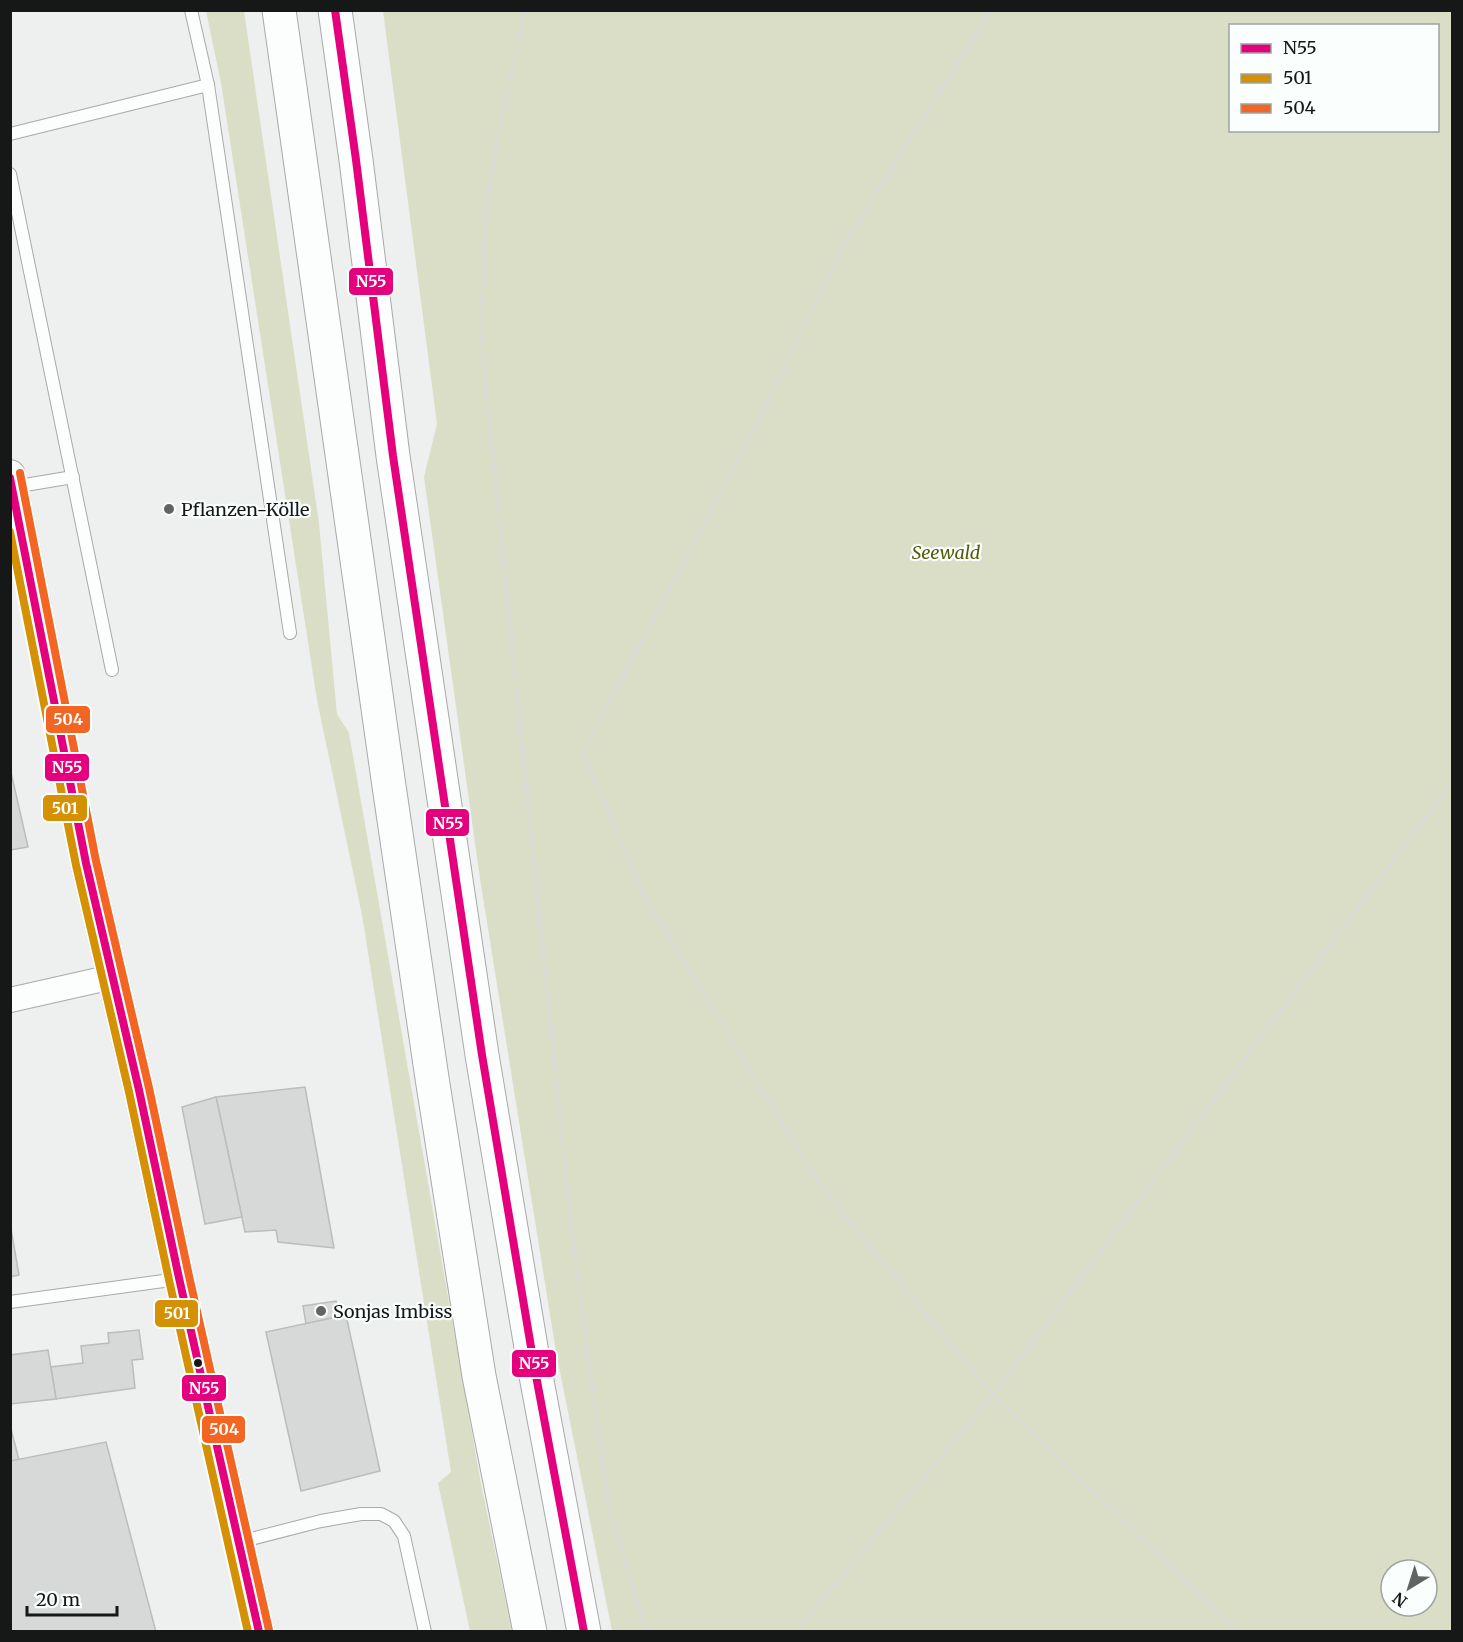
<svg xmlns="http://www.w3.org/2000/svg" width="1463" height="1642" font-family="Merriweather,serif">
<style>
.green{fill:#dbdec6;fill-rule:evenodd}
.building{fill:#d7d9d8;stroke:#bbbdbc;stroke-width:1.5}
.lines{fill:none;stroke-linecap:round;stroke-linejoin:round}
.service-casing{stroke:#a8a9a9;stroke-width:14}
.minor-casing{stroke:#a8a9a9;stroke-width:26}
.tertiary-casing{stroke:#a8a9a9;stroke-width:32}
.trunk-casing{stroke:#a8a9a9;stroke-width:35}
.path{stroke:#d9dada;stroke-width:4;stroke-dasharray:4.5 3;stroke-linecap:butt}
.service{stroke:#fcfdfd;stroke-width:12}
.minor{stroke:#fcfdfd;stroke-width:24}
.tertiary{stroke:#fcfdfd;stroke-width:30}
.trunk{stroke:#fcfdfd;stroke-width:33}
.bus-1-casing{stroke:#fafffe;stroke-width:12}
.bus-2-casing{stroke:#fafffe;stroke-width:12}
.bus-3-casing{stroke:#fafffe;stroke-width:12}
.bus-1{stroke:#e5007d;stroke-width:8}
.bus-2{stroke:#d59104;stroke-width:8}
.bus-3{stroke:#f26522;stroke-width:8}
.poi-dot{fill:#626463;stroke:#fafffe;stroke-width:2}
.bus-dot{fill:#161818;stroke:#fafffe;stroke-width:2}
.labels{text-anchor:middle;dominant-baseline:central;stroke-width:4.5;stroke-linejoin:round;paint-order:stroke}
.poi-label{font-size:18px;fill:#161818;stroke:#fafffe;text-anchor:start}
.park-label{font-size:18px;font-style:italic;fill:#575c0c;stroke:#fafffe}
.line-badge{stroke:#fafffe;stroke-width:2}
.badge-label{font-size:16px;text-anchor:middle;font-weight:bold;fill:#fff}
</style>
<rect width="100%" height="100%" fill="#eef0ef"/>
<g class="green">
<polygon points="206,11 244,11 319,523 337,714 349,733 481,1484 512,1631 470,1631 438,1483 451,1472 362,915 317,700 221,83"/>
<path d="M383,11H1452V1631H612L556,1352L480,879L424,477L437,424ZM1230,26H1438V130H1230ZM1391,1570H1427V1606H1391Z"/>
</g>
<g class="building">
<polygon points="10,768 28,847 10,850"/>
<polygon points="305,1087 334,1248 278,1242 276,1230 245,1232 216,1097"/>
<polygon points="216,1097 242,1217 205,1224 182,1107"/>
<polygon points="10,1223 19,1275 10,1277"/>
<polygon points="336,1301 338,1317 306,1324 303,1306"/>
<polygon points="346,1315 380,1471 301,1491 266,1332"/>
<polygon points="139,1330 143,1359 132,1360 135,1388 56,1399 51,1367 83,1363 81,1346 109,1343 108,1333"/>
<polygon points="48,1350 56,1399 10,1404 10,1355"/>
<polygon points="10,1425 19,1460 10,1461"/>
<polygon points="106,1442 156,1632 10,1632 10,1461"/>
</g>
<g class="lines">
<defs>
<g id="service">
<polyline points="191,10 208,85 290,633"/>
<polyline points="10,134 208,85"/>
<polyline points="10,174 112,670"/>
<polyline points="13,487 73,477"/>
<polyline points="10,1302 178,1279"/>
<polyline points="239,1542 321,1521 361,1514 381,1514 394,1521 404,1536 425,1632"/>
</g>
<polyline id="minor" points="10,1000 112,977"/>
<polyline id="tertiary" points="10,475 86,863 139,1090 179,1278 259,1632"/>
<g id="trunk">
<polyline points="279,10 389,786 432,1078 479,1376 530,1632"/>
<polyline points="335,10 356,160 393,456 482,1055 534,1365 584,1632"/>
</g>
</defs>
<use href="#service" class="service-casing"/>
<use href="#minor" class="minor-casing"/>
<use href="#tertiary" class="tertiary-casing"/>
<use href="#trunk" class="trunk-casing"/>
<g class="path">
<polyline points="525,10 495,150 485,225 481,341 572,1235 608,1502 646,1632"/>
<polyline points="991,10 842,248 756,426 583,751 642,893 821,1187 993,1395 1238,1632"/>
<polyline points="795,1632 993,1395 1452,782"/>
</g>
<use href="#service" class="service"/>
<use href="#minor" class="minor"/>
<use href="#tertiary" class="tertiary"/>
<use href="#trunk" class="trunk"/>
<defs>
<g id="bus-1">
<polyline points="335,10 356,160 393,456 482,1055 534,1365 584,1632"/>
<polyline points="10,478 86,863 139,1090 179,1278 259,1632"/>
</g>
<polyline id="bus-2" points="10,532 76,865 129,1092 169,1280 248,1632"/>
<polyline id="bus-3" points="20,473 96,861 149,1088 189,1276 269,1630"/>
</defs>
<use href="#bus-1" class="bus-1-casing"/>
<use href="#bus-2" class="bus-2-casing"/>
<use href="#bus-3" class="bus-3-casing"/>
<use href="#bus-1" class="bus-1"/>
<use href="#bus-2" class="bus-2"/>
<use href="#bus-3" class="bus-3"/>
</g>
<g class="poi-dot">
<circle cx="169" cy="509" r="6"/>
<circle cx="321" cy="1311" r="6"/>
</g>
<circle class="bus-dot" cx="198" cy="1363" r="5"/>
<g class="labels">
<g class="poi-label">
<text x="181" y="509">Pflanzen-Kölle</text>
<text x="333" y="1311">Sonjas Imbiss</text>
</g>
<g class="park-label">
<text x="946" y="552">Seewald</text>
</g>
</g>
<g class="line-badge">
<rect x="348" y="267" width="46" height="29" rx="6" fill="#e5007d"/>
<rect x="45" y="705" width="46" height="29" rx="6" fill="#f26522"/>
<rect x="44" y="753" width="46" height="29" rx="6" fill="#e5007d"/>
<rect x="42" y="794" width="46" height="28" rx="6" fill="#d59104"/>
<rect x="425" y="808" width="45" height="29" rx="6" fill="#e5007d"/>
<rect x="154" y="1299" width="45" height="29" rx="6" fill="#d59104"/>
<rect x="511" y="1349" width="46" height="29" rx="6" fill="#e5007d"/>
<rect x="181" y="1374" width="46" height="28" rx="6" fill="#e5007d"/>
<rect x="201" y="1415" width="45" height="29" rx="6" fill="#f26522"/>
</g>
<g class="badge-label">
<text x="371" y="287">N55</text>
<text x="68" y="725">504</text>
<text x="67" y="773">N55</text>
<text x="65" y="814">501</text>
<text x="448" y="829">N55</text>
<text x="177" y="1319">501</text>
<text x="534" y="1369">N55</text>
<text x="204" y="1394">N55</text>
<text x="224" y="1435">504</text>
</g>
<rect width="1463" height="1642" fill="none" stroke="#161818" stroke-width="24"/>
<rect x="1229" y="24" width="210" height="108" fill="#fafffe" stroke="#9fa3a2" stroke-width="1.5"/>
<rect x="1241" y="44" width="30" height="9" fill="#e5007d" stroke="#9fa3a2" stroke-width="1.5"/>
<text x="1283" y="54" font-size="18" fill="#161818">N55</text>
<rect x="1241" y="74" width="30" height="9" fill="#d59104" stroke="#9fa3a2" stroke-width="1.5"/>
<text x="1283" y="84" font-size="18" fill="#161818">501</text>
<rect x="1241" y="104" width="30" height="9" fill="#f26522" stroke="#9fa3a2" stroke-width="1.5"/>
<text x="1283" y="114" font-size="18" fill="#161818">504</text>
<g transform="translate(1409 1588) rotate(218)"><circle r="28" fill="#fafffe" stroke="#9fa3a2" stroke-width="1.5"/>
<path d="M0-4.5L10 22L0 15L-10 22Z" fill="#626463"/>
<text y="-9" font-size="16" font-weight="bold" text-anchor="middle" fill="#161818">N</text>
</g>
<path d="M27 1606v9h90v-9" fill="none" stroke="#161818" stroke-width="3"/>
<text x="36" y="1606" font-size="18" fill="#161818" stroke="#fafffe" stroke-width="4.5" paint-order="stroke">20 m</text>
</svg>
